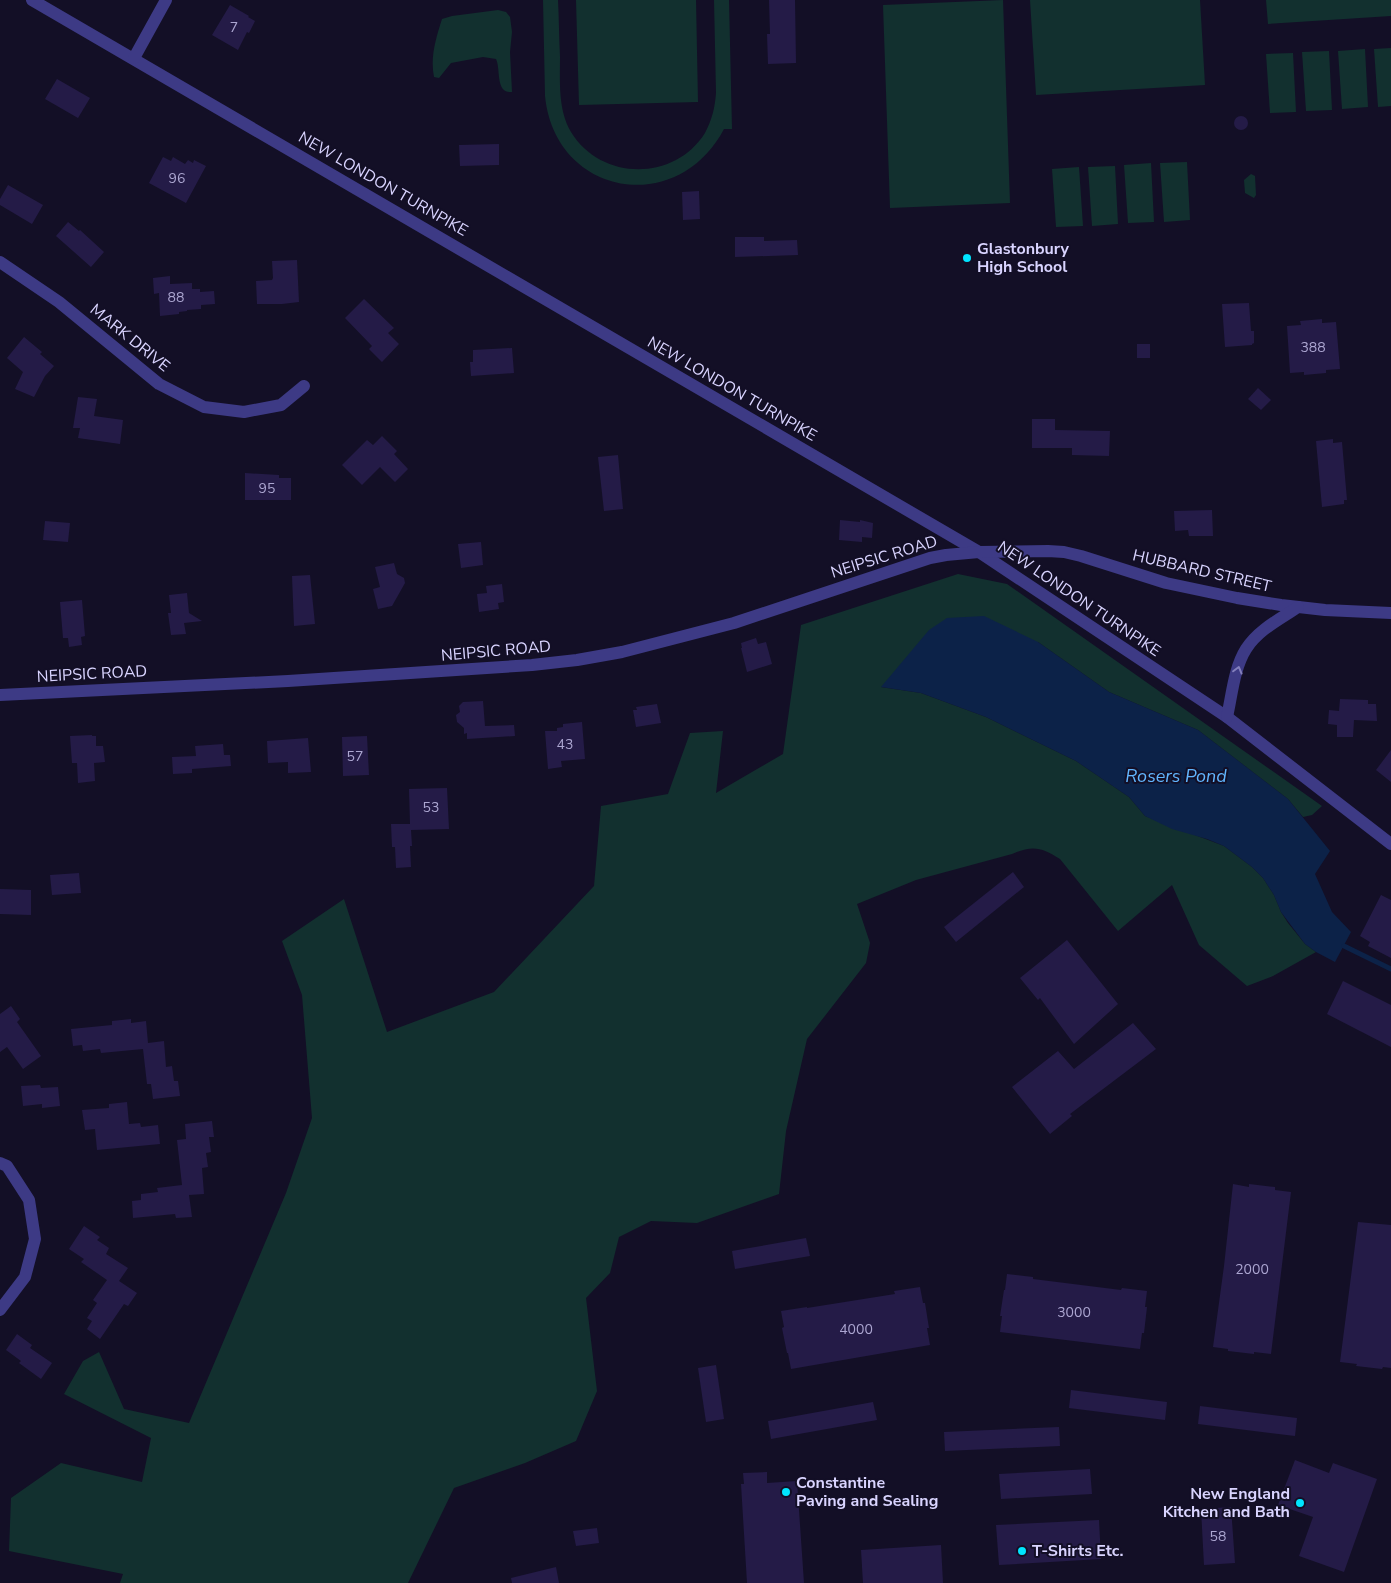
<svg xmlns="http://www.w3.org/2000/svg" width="1391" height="1583" font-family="'Nunito Sans',sans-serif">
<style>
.green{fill:#12302f}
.water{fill:#0c2248}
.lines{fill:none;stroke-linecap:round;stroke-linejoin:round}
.stream{stroke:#0c2248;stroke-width:5}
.building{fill:#241b47}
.minor{stroke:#3d3a85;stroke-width:12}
.oneway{stroke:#837fbc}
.poi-dot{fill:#00e5ff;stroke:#130f26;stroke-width:2}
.labels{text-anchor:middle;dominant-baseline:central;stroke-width:4;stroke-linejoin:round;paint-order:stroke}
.number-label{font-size:14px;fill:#aca6d1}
.street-label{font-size:16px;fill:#d9d4ff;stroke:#130f26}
.poi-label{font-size:16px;font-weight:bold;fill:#d9d4ff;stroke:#130f26;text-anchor:start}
.water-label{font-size:18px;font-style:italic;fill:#62b6ff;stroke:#130f26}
</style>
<rect width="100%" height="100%" fill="#130f26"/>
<g class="green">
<path d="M543,0H558C559,19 559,38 560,57C560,82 558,110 571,132C601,181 674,182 705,133C712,120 715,107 716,93L714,0H729L732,129H724C677,218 555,196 545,96Z"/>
<polygon points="576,0 696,0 698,102 579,105"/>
<polygon points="1003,0 1010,203 890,208 883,5"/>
<polygon points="1030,0 1200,0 1205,85 1036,95"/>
<polygon points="1266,0 1391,0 1391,16 1268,24"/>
<path d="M498,10L506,12L510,17L512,32L510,52L512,92C495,94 501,69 496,59L483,57L451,63L439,78L434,77C430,57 436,38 442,19L452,16Z"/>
<polygon points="1391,48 1391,106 1378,107 1374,49"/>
<polygon points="1365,49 1368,107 1342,109 1338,51"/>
<polygon points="1329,51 1332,110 1306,111 1302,52"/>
<polygon points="1293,53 1296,112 1270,113 1266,54"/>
<polygon points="1187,162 1190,220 1164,222 1160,163"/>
<polygon points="1151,163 1154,222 1128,223 1124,165"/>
<polygon points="1115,166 1118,224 1092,226 1088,167"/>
<polygon points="1079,167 1083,226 1056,227 1052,169"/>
<polygon points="1251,174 1255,176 1256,195 1254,198 1245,193 1244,180"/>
<path d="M958,574L1007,584L1322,806L1312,815L1303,817L1288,799L1198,730L1109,692L1038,642L881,687L921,693L986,717L1076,761L1129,797L1145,816L1224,846L1252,867L1263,878L1274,895L1281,912L1288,923L1305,944L1316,952L1273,976L1247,986L1199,945L1172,885L1118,931L1060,859C1042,847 1032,845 1012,854L916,880L857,904L870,943L866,963L807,1039L786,1131L779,1194L697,1223L651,1221L619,1237L610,1273L586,1298L597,1391L576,1441L525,1463L454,1488L408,1583H120L123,1574L9,1551L11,1498L61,1463L142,1482L151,1438L64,1394L83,1361L99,1352L124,1409L189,1423L286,1193L312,1118L302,995L282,941L344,899L387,1032L494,992L594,886L601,806L668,794L690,733L723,731L716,793L783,754L801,625Z"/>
</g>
<polygon class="water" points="984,616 1038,642 1109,692 1198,730 1288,799 1330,851 1315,874 1332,912 1351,932 1335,962 1316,952 1305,944 1281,912 1274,895 1263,878 1252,867 1224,846 1207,839 1172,829 1145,816 1129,797 1076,761 986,717 921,693 881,687 929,630 947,618"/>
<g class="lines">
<polyline class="stream" points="1344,946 1391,969"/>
</g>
<g class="building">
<polygon points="769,0 795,0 796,63 768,64 767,34 770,34"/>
<polygon points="230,5 249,16 248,17 255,21 249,33 247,32 238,50 212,35"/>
<polygon points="57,79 90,98 78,118 45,99"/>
<circle cx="1241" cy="123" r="7"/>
<polygon points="499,144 499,165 460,166 459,145"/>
<polygon points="163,157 171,161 173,157 185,164 188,160 193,163 194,160 206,166 186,203 149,183"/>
<polygon points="8,185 43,205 32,224 0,205 0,199"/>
<polygon points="699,191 700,219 683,220 682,192"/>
<polygon points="68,222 79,231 80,230 104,252 91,267 56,236"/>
<polygon points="735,237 764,237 764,241 797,240 798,255 735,257"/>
<polygon points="297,260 299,302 282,304 257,304 256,281 272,280 273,278 272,261"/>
<polygon points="170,276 170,284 192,283 192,289 200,289 200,292 214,291 215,304 201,305 201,309 187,310 187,311 179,312 179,314 160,316 159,293 154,294 153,278"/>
<polygon points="364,299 394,328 388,333 399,344 382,362 369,349 372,346 345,318"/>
<polygon points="1249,303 1251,331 1254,331 1254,343 1252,344 1252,345 1225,347 1222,304"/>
<polygon points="1322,319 1322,323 1336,322 1340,369 1326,370 1326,373 1304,375 1304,372 1290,373 1287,326 1301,325 1300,321"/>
<polygon points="24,337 42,352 40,354 54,366 45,376 34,397 15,389 23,372 7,358"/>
<rect x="1137" y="344" width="13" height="14"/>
<polygon points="512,348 514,373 471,376 470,362 473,362 473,350"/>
<polygon points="1258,388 1271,400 1261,410 1248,399"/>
<polygon points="78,397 97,399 94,416 123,420 120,444 78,438 80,428 73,428"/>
<polygon points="1032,419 1055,419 1055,430 1110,431 1109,456 1072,455 1072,448 1032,448"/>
<polygon points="382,436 397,451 394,454 408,469 395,482 380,467 362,485 342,465 367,440 373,445"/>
<polygon points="1333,439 1333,443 1342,442 1347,500 1344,500 1344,504 1322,507 1316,441"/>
<polygon points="618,455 623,509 604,511 598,457"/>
<polygon points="245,473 279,475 279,478 291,478 291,500 245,500"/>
<polygon points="1212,510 1213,536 1189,536 1188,530 1175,531 1174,511"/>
<polygon points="840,520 860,522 860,520 873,523 872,538 862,537 862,542 839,540"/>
<polygon points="45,521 70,523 68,542 43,540"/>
<polygon points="481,542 483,565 461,568 458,544"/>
<polygon points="394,563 397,574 404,578 405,583 392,606 378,609 373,589 380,587 375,567"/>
<polygon points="310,575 315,624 294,626 292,576"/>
<polygon points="502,584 504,602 498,603 499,609 479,612 477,594 487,593 486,586"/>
<polygon points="187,593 189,613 202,621 184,623 186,634 171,635 168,613 171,613 169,595"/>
<polygon points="82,600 85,636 81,637 82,645 69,647 68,638 63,638 60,602"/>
<polygon points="756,638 758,644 766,642 772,664 747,672 741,648 742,648 741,643"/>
<polygon points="1340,699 1368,700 1368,704 1376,704 1377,721 1354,720 1353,737 1337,737 1337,725 1328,724 1329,710 1339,711"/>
<polygon points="483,701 485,726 514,725 515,736 467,739 467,733 464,734 464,728 457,722 456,715 460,712 459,706 463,702"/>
<polygon points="657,704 661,723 636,727 633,710 637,710 636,707"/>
<polygon points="582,722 585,759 561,761 562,767 548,769 545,731 557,731 557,728 563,727 563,724"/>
<polygon points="92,735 92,736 96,736 96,746 103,746 105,762 94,763 95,781 78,783 77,763 72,763 70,736"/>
<polygon points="367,736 369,775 343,776 342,737"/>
<polygon points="308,738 311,772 288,773 288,762 268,763 267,741"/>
<polygon points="223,744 224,755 230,755 231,766 192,769 192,773 173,774 172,757 196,756 195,746"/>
<polygon points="1391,750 1391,782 1376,770"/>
<polygon points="447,788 449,829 411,830 412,846 410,846 411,867 396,868 395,847 392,847 391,824 410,824 409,789"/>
<polygon points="1013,872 1024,887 956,942 944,927"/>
<polygon points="79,873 81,893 52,895 50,875"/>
<polygon points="0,889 31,890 31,915 0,914"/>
<polygon points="1381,895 1391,900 1391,958 1368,946 1370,942 1360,936"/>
<polygon points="1067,940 1118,1004 1074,1044 1040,998 1038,1000 1020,978"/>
<polygon points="1343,981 1391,1005 1391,1047 1327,1014"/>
<polygon points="11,1006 20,1019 17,1022 41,1056 23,1069 7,1047 0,1052 0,1014"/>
<polygon points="131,1019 131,1023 146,1021 148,1043 164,1041 166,1067 172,1066 174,1081 178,1081 180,1096 153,1099 151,1084 147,1084 143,1049 101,1053 100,1049 83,1051 82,1045 73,1046 71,1029 112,1025 112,1021"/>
<polygon points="1133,1023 1156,1049 1070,1114 1072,1116 1050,1134 1012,1087 1058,1051 1074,1069"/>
<polygon points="40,1085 41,1088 58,1087 60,1106 42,1108 42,1104 23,1106 21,1086"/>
<polygon points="127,1102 129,1124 140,1123 141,1127 158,1125 160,1144 97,1150 95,1129 85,1130 82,1110 109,1108 109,1104"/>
<polygon points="212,1121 214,1137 209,1137 211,1152 206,1153 208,1167 202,1168 204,1194 189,1195 192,1217 176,1218 175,1214 133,1218 132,1201 141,1200 141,1194 158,1192 157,1188 182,1185 177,1140 186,1139 185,1124"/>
<polygon points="1233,1184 1249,1187 1249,1184 1275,1187 1275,1190 1291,1192 1271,1354 1254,1352 1254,1354 1228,1351 1228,1349 1213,1347 1224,1266"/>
<polygon points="1358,1222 1391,1225 1391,1368 1383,1367 1382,1369 1356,1366 1357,1364 1340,1362"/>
<polygon points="84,1226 100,1237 97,1240 109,1248 106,1254 128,1268 119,1281 137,1293 128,1306 124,1304 100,1339 87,1329 92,1321 87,1318 97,1303 93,1300 107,1280 81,1262 84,1259 69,1249"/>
<polygon points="806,1238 810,1256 735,1269 732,1251"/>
<polygon points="1007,1274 1033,1277 1033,1279 1121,1290 1122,1288 1147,1291 1145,1307 1147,1307 1144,1333 1142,1333 1140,1349 1000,1332 1002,1316 1000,1316 1004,1290 1005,1290"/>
<polygon points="920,1287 923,1303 925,1303 929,1328 927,1328 930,1345 791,1369 788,1353 787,1353 782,1328 784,1327 781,1311 807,1307 807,1308 895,1294 894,1291"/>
<polygon points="17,1334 32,1345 30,1348 52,1363 41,1379 19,1363 21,1361 6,1350"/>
<polygon points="716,1365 724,1419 706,1422 698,1368"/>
<polygon points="1071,1390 1167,1402 1165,1420 1069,1408"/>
<polygon points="873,1402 877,1420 771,1439 768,1421"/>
<polygon points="1200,1406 1297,1418 1295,1436 1198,1424"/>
<polygon points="1059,1427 1060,1446 945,1451 944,1432"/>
<polygon points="1295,1460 1329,1473 1333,1463 1377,1479 1344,1572 1299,1556 1313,1517 1278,1505"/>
<polygon points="1090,1469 1092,1494 1001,1499 999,1474"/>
<polygon points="767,1472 767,1483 797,1481 804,1583 747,1583 741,1484 744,1484 743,1473"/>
<polygon points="1231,1507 1235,1563 1204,1565 1201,1509"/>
<polygon points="1099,1520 1101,1559 999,1565 996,1525"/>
<polygon points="597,1528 599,1543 576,1546 573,1531"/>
<polygon points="941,1545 943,1583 863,1583 861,1550"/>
<polygon points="556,1567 559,1583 512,1583 511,1578"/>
</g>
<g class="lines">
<g class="minor">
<polyline points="32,0 979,552 1227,717 1391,844"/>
<polyline points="134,58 166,0"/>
<polyline points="0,262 59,302 159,384 204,407 244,412 281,405 304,386"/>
<polyline points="0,695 288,681 532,665 577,660 622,652 734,623 930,558 946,555 979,552 1048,551 1064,552 1081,556 1166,583 1237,598 1281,605 1325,610 1391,613"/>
<path d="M1227,717C1232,695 1234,668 1246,649C1258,630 1280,619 1298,607"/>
<polyline points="0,1163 7,1166 29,1200 35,1239 25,1277 0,1310"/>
</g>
</g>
<defs><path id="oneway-chevron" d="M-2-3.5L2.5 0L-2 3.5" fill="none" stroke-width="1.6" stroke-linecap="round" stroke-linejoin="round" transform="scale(1.25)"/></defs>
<use class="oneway" href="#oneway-chevron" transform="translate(1238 670) rotate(-75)"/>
<g class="poi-dot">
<circle cx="967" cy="258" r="5"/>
<circle cx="786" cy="1492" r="5"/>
<circle cx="1300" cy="1503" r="5"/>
<circle cx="1022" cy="1551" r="5"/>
</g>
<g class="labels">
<g class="number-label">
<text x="234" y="27">7</text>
<text x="177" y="178">96</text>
<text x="176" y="297">88</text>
<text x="1313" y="347">388</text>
<text x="267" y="488">95</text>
<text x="565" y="744">43</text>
<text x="355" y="756">57</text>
<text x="431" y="807">53</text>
<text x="1252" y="1269">2000</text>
<text x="1074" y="1312">3000</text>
<text x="856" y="1329">4000</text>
<text x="1218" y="1536">58</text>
</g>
<g class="street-label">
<text transform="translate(383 184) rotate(30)">NEW LONDON TURNPIKE</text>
<text transform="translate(130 338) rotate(39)">MARK DRIVE</text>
<text transform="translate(732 389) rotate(30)">NEW LONDON TURNPIKE</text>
<text transform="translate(884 557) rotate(-17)">NEIPSIC ROAD</text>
<text transform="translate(1202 571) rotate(13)">HUBBARD STREET</text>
<text transform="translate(1079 599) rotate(34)">NEW LONDON TURNPIKE</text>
<text transform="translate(496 651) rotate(-5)">NEIPSIC ROAD</text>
<text transform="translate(92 674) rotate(-3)">NEIPSIC ROAD</text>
</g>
<g class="poi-label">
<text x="977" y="249">Glastonbury<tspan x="977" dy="18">High School</tspan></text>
<text x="796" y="1483">Constantine<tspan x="796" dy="18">Paving and Sealing</tspan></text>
<text x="1290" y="1494" text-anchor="end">New England<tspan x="1290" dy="18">Kitchen and Bath</tspan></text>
<text x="1032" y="1551">T-Shirts Etc.</text>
</g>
<g class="water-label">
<text x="1176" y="776">Rosers Pond</text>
</g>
</g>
</svg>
